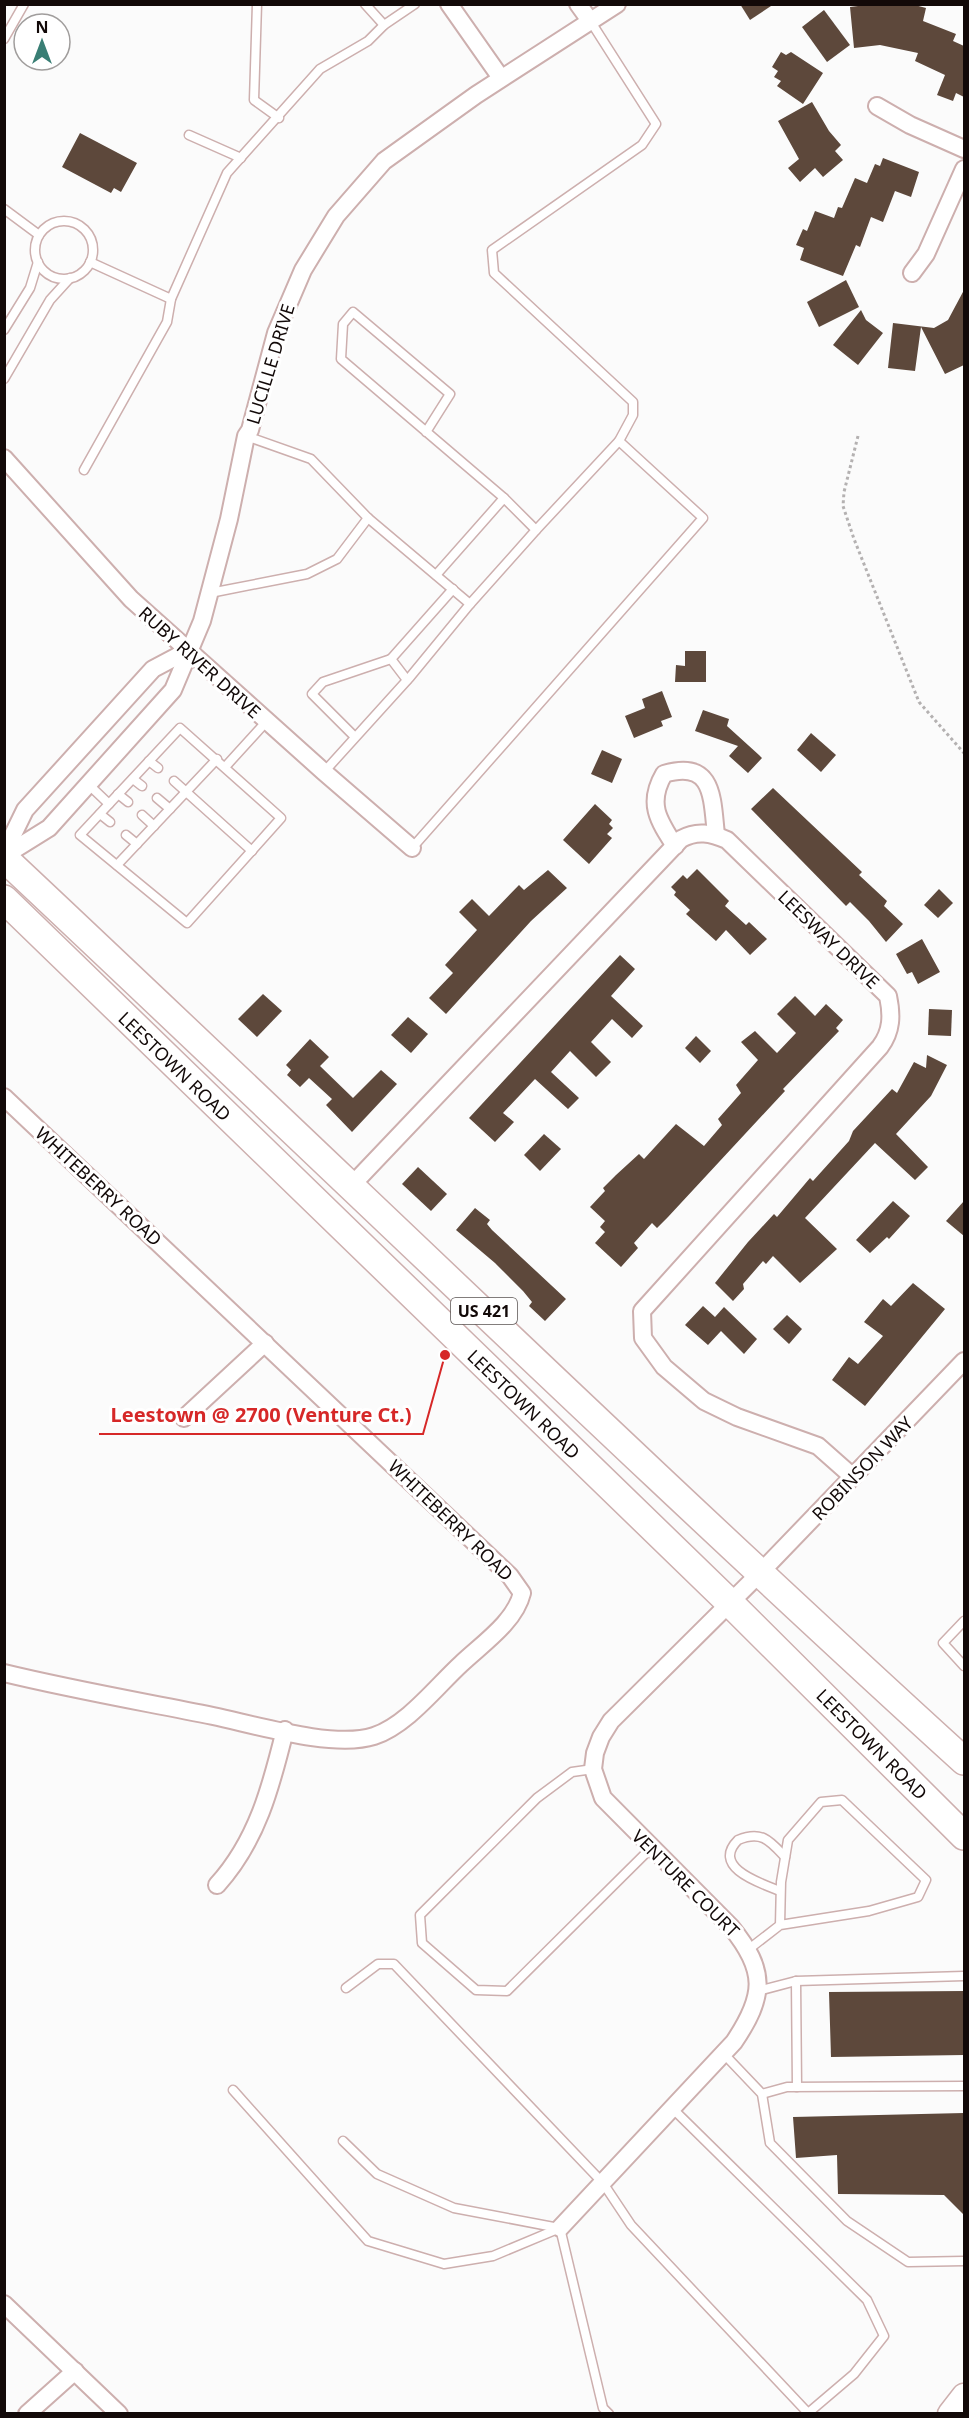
<svg xmlns="http://www.w3.org/2000/svg" width="969" height="2418" font-family="'Noto Sans',sans-serif">
<style>
.building{fill:#5d483b}
.lines{fill:none;stroke-linecap:round;stroke-linejoin:round}
.lane-casing{stroke:#cdafae;stroke-width:11}
.street-casing{stroke:#cdafae;stroke-width:20}
.secondary-casing{stroke:#cdafae;stroke-width:27}
.primary-casing{stroke:#cdafae;stroke-width:30}
.path{stroke:#b4b1b1;stroke-width:3;stroke-dasharray:3 3;stroke-linecap:butt}
.lane{stroke:#fff;stroke-width:8}
.street{stroke:#fff;stroke-width:16}
.secondary{stroke:#fff;stroke-width:24}
.primary{stroke:#fff;stroke-width:27}
.labels{text-anchor:middle;dominant-baseline:central;stroke-width:6;stroke-linejoin:round;paint-order:stroke}
.shield{fill:#fff;stroke:#595352;stroke-width:1.5}
.shield-label{font-size:16px;font-weight:bold;fill:#120908}
.street-label{font-size:18px;fill:#120908;stroke:#fff}
.leader{fill:none;stroke:#d62828;stroke-width:2}
.callout-dot{fill:#d62828;stroke:#fff;stroke-width:2}
.callout-label{font-size:20px;text-anchor:middle;font-weight:bold;fill:#d62828;stroke:#fff;stroke-width:6;stroke-linejoin:round;paint-order:stroke}
</style>
<rect width="100%" height="100%" fill="#fbfbfb"/>
<g class="building">
<polygon points="740,4 774,4 750,20"/>
<polygon points="874,4 911,4 926,8 923,21 956,34 953,41 964,46 964,97 956,93 953,101 937,95 945,75 915,61 918,53 880,45 854,48 850,7"/>
<polygon points="824,10 850,45 827,62 802,27"/>
<polygon points="781,52 786,55 791,52 823,73 803,104 777,86 781,81 774,77 778,71 772,67"/>
<polygon points="812,102 829,131 841,145 835,151 843,160 823,177 815,168 800,182 788,168 799,159 778,121"/>
<polygon points="80,133 137,163 121,192 114,188 111,193 62,167"/>
<polygon points="883,158 919,172 911,197 895,191 883,222 871,217 860,247 856,245 843,276 800,260 804,248 796,245 803,229 807,231 815,211 834,218 838,207 842,208 855,178 867,183 875,164 880,166"/>
<polygon points="846,280 859,307 819,327 807,302"/>
<polygon points="964,290 964,365 945,374 921,327 915,371 888,368 893,323 934,328 948,320"/>
<polygon points="861,310 866,320 883,333 858,365 833,345"/>
<polygon points="685,651 706,651 706,682 675,682 676,665 685,666"/>
<polygon points="662,691 672,717 661,721 663,726 634,738 625,716 645,708 642,699"/>
<polygon points="703,710 729,719 727,726 759,755 762,758 748,773 729,756 738,746 695,731"/>
<polygon points="811,733 836,755 821,772 797,750"/>
<polygon points="602,750 622,759 612,783 591,774"/>
<polygon points="773,788 862,872 859,875 887,901 884,906 903,924 886,942 869,921 850,902 846,906 751,809"/>
<polygon points="595,804 612,820 609,824 613,828 607,834 612,838 589,864 563,840"/>
<polygon points="697,869 729,901 725,906 746,925 749,922 767,939 750,955 726,930 716,941 686,914 690,910 674,895 676,892 671,887 683,875 687,879"/>
<polygon points="548,870 567,888 531,921 446,1014 429,998 453,973 445,965 477,930 459,912 472,899 489,916 519,885 524,890"/>
<polygon points="939,889 953,903 938,918 924,905"/>
<polygon points="922,939 940,972 918,984 912,972 907,974 896,954"/>
<polygon points="620,955 635,969 611,996 643,1026 632,1038 612,1019 591,1042 611,1062 596,1077 570,1051 551,1072 579,1098 568,1109 535,1079 503,1113 514,1122 495,1142 469,1118"/>
<polygon points="263,994 282,1011 257,1037 238,1019"/>
<polygon points="795,996 815,1016 826,1004 843,1020 836,1028 839,1031 783,1089 785,1091 668,1217 657,1228 652,1223 634,1243 638,1248 621,1267 595,1243 605,1232 600,1227 605,1221 590,1207 605,1191 603,1188 616,1175 639,1154 644,1159 676,1124 704,1146 722,1125 718,1119 741,1093 736,1085 758,1060 741,1042 755,1031 777,1053 796,1033 777,1014"/>
<polygon points="929,1009 952,1010 951,1036 928,1035"/>
<polygon points="408,1017 428,1034 411,1053 391,1035"/>
<polygon points="696,1036 711,1051 700,1063 685,1048"/>
<polygon points="310,1039 329,1057 320,1066 353,1098 381,1070 397,1084 352,1132 326,1105 332,1099 309,1078 300,1087 287,1075 291,1070 286,1065"/>
<polygon points="927,1055 947,1065 931,1096 896,1134 928,1167 915,1180 875,1143 805,1218 837,1249 800,1283 773,1256 766,1264 763,1261 743,1284 744,1289 733,1301 715,1283 748,1242 774,1214 777,1217 810,1178 813,1181 849,1141 853,1131 892,1089 897,1093 914,1062 926,1068"/>
<polygon points="544,1134 561,1149 540,1171 524,1155"/>
<polygon points="418,1167 447,1194 431,1211 402,1184"/>
<polygon points="893,1201 910,1216 889,1239 887,1237 870,1253 856,1240"/>
<polygon points="964,1201 964,1236 946,1221"/>
<polygon points="475,1208 490,1220 487,1224 492,1230 566,1299 545,1321 529,1306 532,1302 523,1291 495,1263 456,1230"/>
<polygon points="913,1283 945,1309 865,1406 832,1380 849,1357 858,1364 883,1336 864,1322 883,1299 891,1306"/>
<polygon points="703,1306 715,1317 724,1307 757,1339 744,1354 721,1331 708,1345 685,1325"/>
<polygon points="787,1315 802,1329 789,1344 773,1329"/>
<polygon points="964,1991 964,2055 831,2057 829,1992"/>
<polygon points="964,2113 964,2215 944,2195 838,2194 837,2155 796,2158 793,2117"/>
</g>
<g class="lines">
<defs>
<g id="lane">
<polyline points="257,4 254,100 279,118"/>
<polyline points="365,4 384,25"/>
<polyline points="4,39 24,4"/>
<polyline points="189,135 241,158"/>
<polyline points="4,209 39,235"/>
<circle cx="64" cy="250" r="29"/>
<polyline points="90,262 171,299"/>
<polyline points="4,330 30,288 38,262"/>
<polyline points="4,379 50,300 70,278"/>
<polyline points="426,432 450,394 353,312 343,324 341,359 504,498"/>
<polyline points="246,436 311,459 368,518 470,604 410,677 324,772"/>
<polyline points="84,470 167,322 171,299 227,173 320,69 368,41 384,25 415,4"/>
<polyline points="536,530 619,441 633,415 633,402 494,273 492,250 642,145 656,124 591,22"/>
<polyline points="436,575 504,498 536,530 470,604"/>
<polyline points="210,593 307,574 337,559 368,518"/>
<polyline points="391,659 453,589"/>
<polygon points="180,728 281,818 187,923 80,835"/>
<polyline points="354,736 312,694 323,682 391,659 407,680"/>
<polyline points="149,761 158,768"/>
<polyline points="226,766 266,722"/>
<polyline points="133,779 142,786"/>
<polyline points="174,781 252,851"/>
<polyline points="88,784 109,804"/>
<polyline points="118,794 128,802"/>
<polyline points="157,798 170,809"/>
<polyline points="100,814 110,822"/>
<polyline points="142,815 154,826"/>
<polyline points="126,835 137,844"/>
<polyline points="412,848 703,518 619,441"/>
<polyline points="117,865 217,759"/>
<polyline points="964,1621 943,1643 964,1666"/>
<polyline points="593,1769 572,1772 537,1798 420,1915 422,1943 476,1990 507,1991 651,1848"/>
<path d="M780,1891C763,1884 710,1868 738,1840C762,1830 770,1841 785,1857"/>
<polyline points="749,1949 780,1925 781,1882 788,1840 821,1802 842,1800 926,1880 918,1897 869,1911 780,1925"/>
<polyline points="796,1981 797,2087"/>
<polyline points="346,1988 378,1964 394,1964 603,2183 631,2225 808,2413"/>
<polyline points="758,1991 796,1981 964,1976"/>
<polyline points="723,2053 762,2094 770,2143 847,2221 908,2262 964,2261"/>
<polyline points="233,2090 368,2241 444,2264 493,2256 560,2228"/>
<polyline points="762,2094 787,2087 964,2086"/>
<polyline points="672,2108 867,2300 884,2336 854,2374 807,2414"/>
<polyline points="343,2141 377,2174 454,2208 559,2228"/>
<polyline points="560,2228 603,2408 609,2414"/>
</g>
<g id="street">
<polyline points="449,4 501,78"/>
<polyline points="578,4 591,22"/>
<polyline points="877,106 910,125 964,149"/>
<polyline points="912,273 926,254 964,169"/>
<polyline points="4,458 131,599 324,772 412,848"/>
<path d="M675,846C658,820 647,803 664,774C714,759 712,798 716,835"/>
<polyline points="4,853 25,810 153,669 187,651"/>
<polyline points="4,856 49,828 173,690 202,621 229,519 246,436 250,430 276,333 303,270 336,216 384,161 476,95 617,4"/>
<path d="M4,1097L510,1576L522,1593C515,1622 482,1644 461,1664C436,1687 407,1725 374,1736C334,1749 256,1725 213,1716C144,1702 74,1690 4,1673"/>
<path d="M352,1185L681,839C697,830 711,833 727,840L888,996C892,1015 892,1031 880,1047L642,1311L643,1338L664,1367L704,1401L737,1417L818,1446L853,1477"/>
<polyline points="184,1418 265,1343"/>
<path d="M217,1885C257,1841 271,1787 285,1730"/>
<path d="M560,2228L734,2042C765,1996 767,1971 731,1927L603,1798L593,1769L595,1753L601,1737L611,1721L759,1574L964,1361"/>
<polyline points="4,2304 119,2414"/>
<polyline points="27,2414 75,2371"/>
</g>
<polyline id="secondary" points="950,2414 964,2396"/>
<g id="primary">
<path d="M4,858C325,1159 640,1466 964,1761"/>
<polyline points="4,899 730,1603 964,1836"/>
</g>
</defs>
<use href="#lane" class="lane-casing"/>
<use href="#street" class="street-casing"/>
<use href="#secondary" class="secondary-casing"/>
<use href="#primary" class="primary-casing"/>
<polyline class="path" points="858,436 844,492 843,506 854,539 919,702 964,753"/>
<use href="#lane" class="lane"/>
<use href="#street" class="street"/>
<use href="#secondary" class="secondary"/>
<use href="#primary" class="primary"/>
</g>
<g class="labels">
<rect class="shield" x="451" y="1298" width="66" height="26" rx="4.5"/>
<g class="shield-label">
<text x="484" y="1311">US 421</text>
</g>
<g class="street-label">
<text transform="translate(270 364) rotate(-73)">LUCILLE DRIVE</text>
<text transform="translate(200 662) rotate(42)">RUBY RIVER DRIVE</text>
<text transform="translate(829 939) rotate(44)">LEESWAY DRIVE</text>
<text transform="translate(175 1066) rotate(44)">LEESTOWN ROAD</text>
<text transform="translate(99 1186) rotate(43)">WHITEBERRY ROAD</text>
<text transform="translate(524 1404) rotate(44)">LEESTOWN ROAD</text>
<text transform="translate(862 1468) rotate(-46)">ROBINSON WAY</text>
<text transform="translate(451 1520) rotate(44)">WHITEBERRY ROAD</text>
<text transform="translate(872 1744) rotate(45)">LEESTOWN ROAD</text>
<text transform="translate(686 1883) rotate(45)">VENTURE COURT</text>
</g>
</g>
<path class="leader" d="M445 1355L423 1434H99"/>
<circle class="callout-dot" cx="445" cy="1355" r="6"/>
<g class="callout-label">
<text x="261" y="1422">Leestown @ 2700 (Venture Ct.)</text>
</g>
<rect width="969" height="2418" fill="none" stroke="#120908" stroke-width="12"/>
<g transform="translate(42 42)"><circle r="28" fill="#ffffff" stroke="#a09d9c" stroke-width="1.5"/>
<path d="M0-4.5L10 22L0 15L-10 22Z" fill="#397e74"/>
<text y="-9" font-size="16" font-weight="bold" text-anchor="middle" fill="#120908">N</text>
</g>
</svg>
